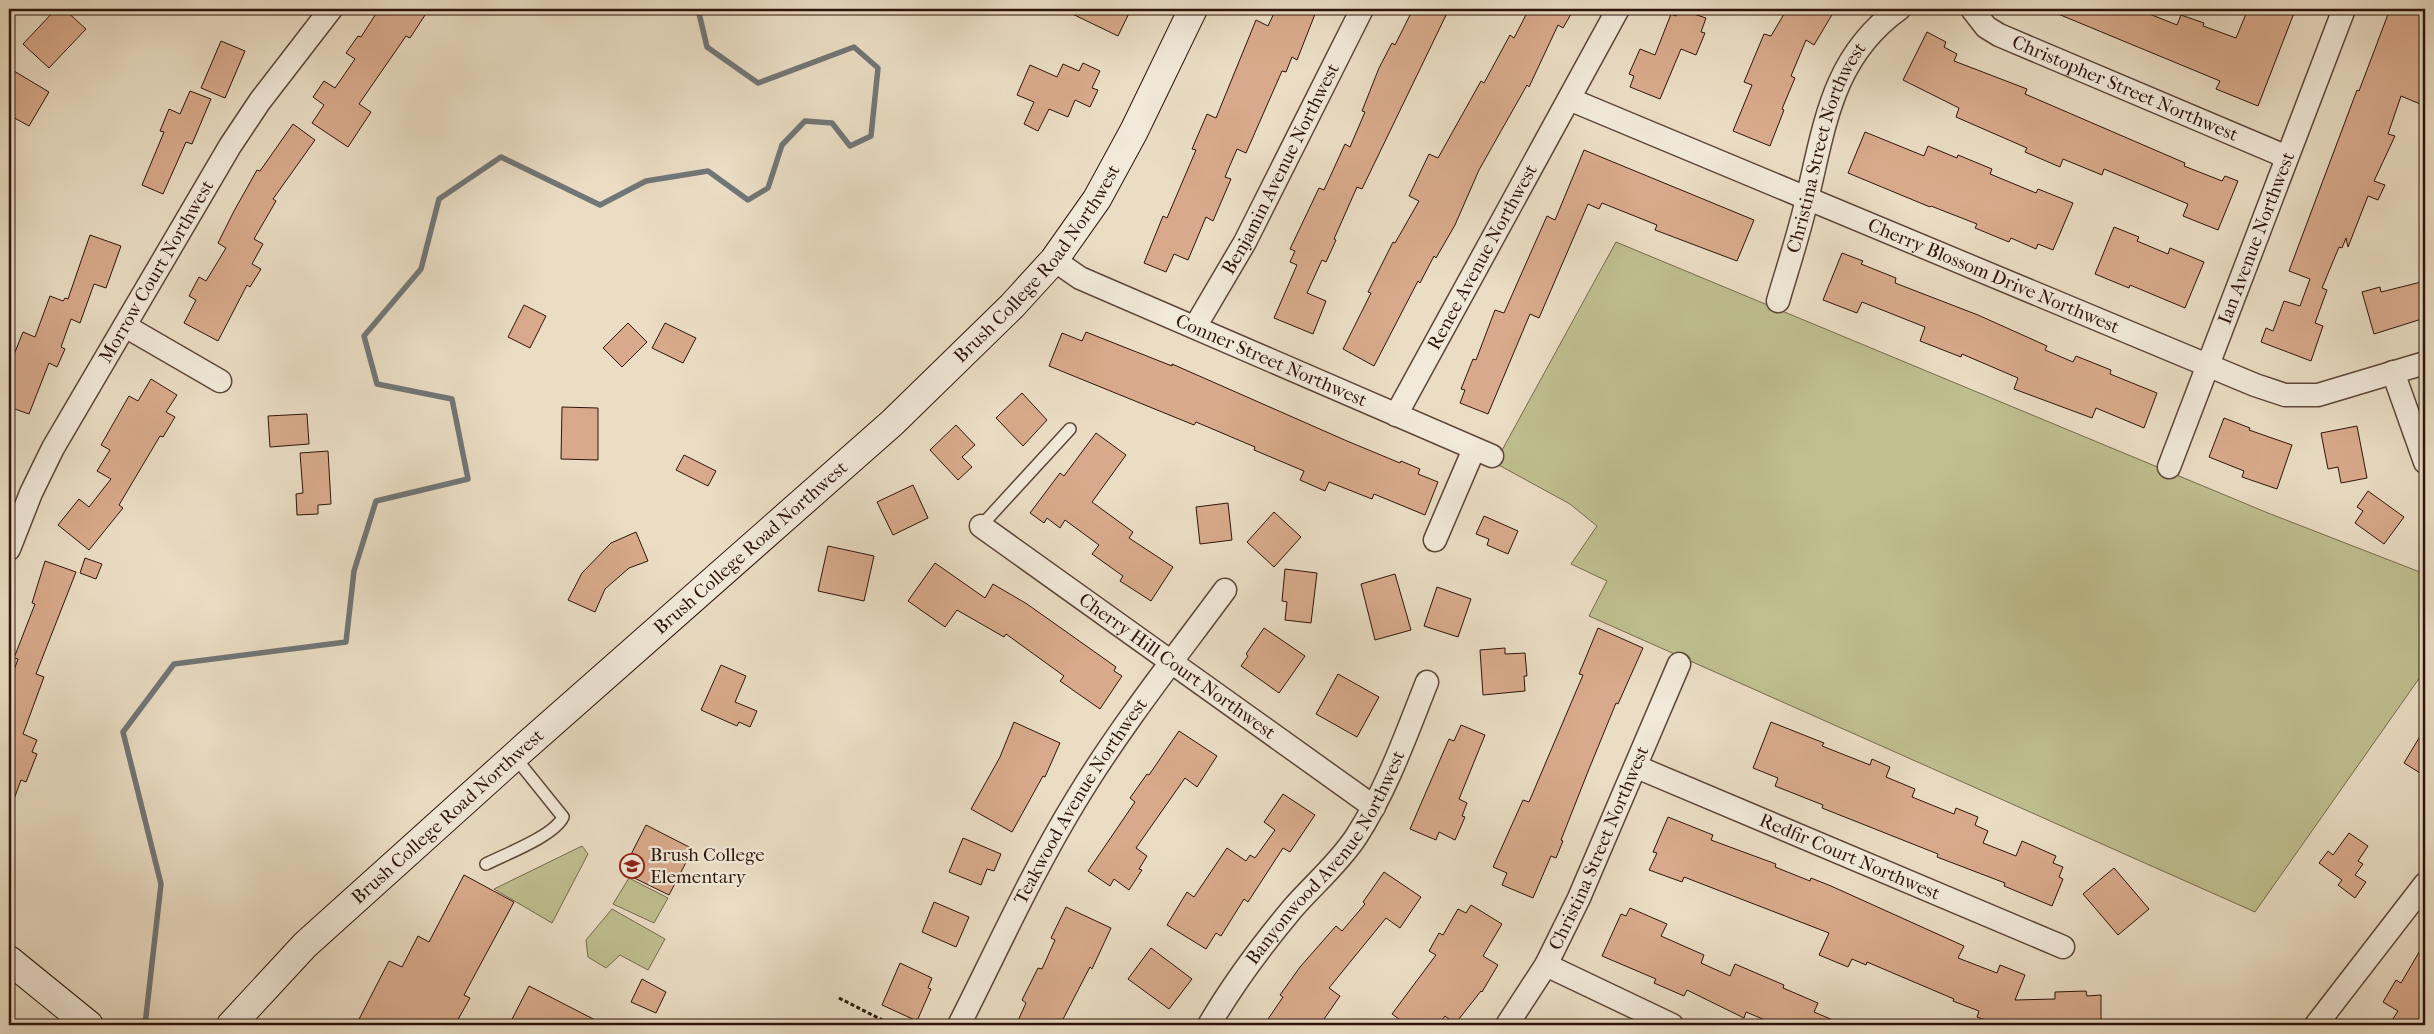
<svg xmlns="http://www.w3.org/2000/svg" width="2434" height="1034" font-family="'IM FELL French Canon',serif">
<style>
.green{fill:#bfbf8f;stroke:#766a4d}
.lines{fill:none;stroke-linecap:round;stroke-linejoin:round}
.stream{stroke:#717677;stroke-width:5.5}
.building{fill:#d8aa8b;stroke:#2e140b}
.lane-casing{stroke:#5d4639;stroke-width:14}
.street-casing{stroke:#5d4639;stroke-width:25}
.secondary-casing{stroke:#2e140b;stroke-width:30}
.path{stroke:#2e140b;stroke-width:3;stroke-dasharray:4 2.5;stroke-linecap:butt}
.lane{stroke:#f1e9d9;stroke-width:11}
.street{stroke:#f1e9d9;stroke-width:22}
.secondary{stroke:#f1e9d9;stroke-width:28}
.labels{text-anchor:middle;dominant-baseline:central;stroke-width:4.5;stroke-linejoin:round;paint-order:stroke}
.street-label{font-size:19px;fill:#2e140b;stroke:#f1e9d9}
.poi-label{font-size:19px;fill:#2e140b;stroke:#f1e9d9;text-anchor:start}
</style>
<rect width="100%" height="100%" fill="#eaddc4"/>
<filter id="stains"><feTurbulence type="fractalNoise" baseFrequency=".004" numOctaves="4"/><feColorMatrix values="0 0 0 0 .2 0 0 0 0 .09 0 0 0 0 .02 0 0 0 .5 -.17"/></filter>
<radialGradient id="worn" r=".72"><stop offset=".6" stop-color="#630" stop-opacity="0"/><stop offset="1" stop-color="#630" stop-opacity=".3"/></radialGradient>
<g class="green">
<polygon points="1616,242 2268,513 2425,574 2425,670 2255,912 1589,616 1607,581 1571,564 1597,526 1570,504 1495,463"/>
<polygon points="582,846 588,854 552,923 494,889"/>
<polygon points="629,878 668,898 654,923 613,904"/>
<polygon points="612,909 665,939 648,970 620,955 606,968 588,957 586,940"/>
</g>
<g class="lines">
<polyline class="stream" points="145,1025 161,884 123,732 174,664 346,642 354,571 376,501 468,479 452,399 377,384 364,336 421,269 439,199 501,157 600,205 646,181 708,171 748,200 768,188 782,145 805,121 832,123 850,146 871,136 878,68 854,47 758,83 707,47 698,9"/>
</g>
<g class="building">
<polygon points="56,9 64,9 86,29 49,68 23,44"/>
<polygon points="379,9 429,9 410,38 406,36 359,104 371,112 348,147 312,123 324,105 313,97 324,81 335,88 355,59 346,53 358,36 361,37"/>
<polygon points="1062,9 1131,9 1118,36"/>
<polygon points="1276,9 1317,9 1297,60 1292,57 1286,72 1282,71 1246,153 1237,149 1225,177 1231,179 1213,221 1206,217 1188,260 1174,254 1166,272 1144,263 1163,216 1167,218 1196,150 1192,149 1207,114 1216,118 1256,20 1268,26"/>
<polygon points="1413,9 1449,9 1362,189 1357,187 1334,239 1336,240 1326,262 1322,260 1307,293 1326,301 1313,334 1274,318 1297,265 1290,262 1295,251 1290,249 1319,188 1324,190 1345,144 1350,147 1365,112 1362,111 1379,68 1392,43 1395,45"/>
<polygon points="1529,9 1574,9 1563,28 1558,25 1529,87 1527,85 1479,170 1455,225 1436,258 1434,256 1420,283 1418,281 1374,366 1343,349 1371,293 1368,292 1393,242 1395,243 1419,201 1409,196 1429,154 1438,158 1481,81 1484,83 1510,35 1514,38"/>
<polygon points="1679,9 1706,18 1701,32 1705,33 1696,55 1681,49 1660,99 1630,87 1634,76 1629,74 1640,49 1655,55 1671,14 1676,16"/>
<polygon points="1787,9 1825,9 1833,13 1814,45 1806,40 1791,76 1795,78 1782,109 1784,110 1770,146 1733,131 1752,85 1744,82 1764,34 1771,36"/>
<polygon points="2046,9 2137,9 2177,25 2181,15 2204,23 2203,26 2236,38 2248,9 2283,9 2294,13 2258,106 2216,89 2220,81"/>
<polygon points="2390,9 2425,9 2425,106 2401,96 2388,134 2395,136 2374,181 2385,185 2378,200 2368,196 2348,247 2346,238 2342,248 2339,247 2322,288 2327,290 2315,323 2323,326 2311,361 2261,342 2266,328 2273,331 2284,301 2300,306 2310,279 2289,271 2357,90 2359,91"/>
<polygon points="1927,32 1946,42 1944,47 1957,54 1954,61 2027,89 2025,94 2185,163 2184,166 2222,181 2225,176 2238,181 2218,230 2183,216 2188,204 2104,169 2102,175 2063,159 2060,167 2025,152 2027,148 1956,117 1959,108 1903,80"/>
<polygon points="221,41 245,51 225,98 201,88"/>
<polygon points="1083,63 1100,71 1092,88 1098,90 1090,107 1075,100 1068,117 1049,109 1038,131 1024,124 1034,102 1017,95 1030,65 1057,77 1063,64 1079,71"/>
<polygon points="9,68 49,92 29,126 9,115"/>
<polygon points="190,91 211,99 192,144 186,142 163,194 142,185 164,132 160,131 169,109 180,114"/>
<polygon points="293,124 315,140 273,199 276,201 254,239 263,244 252,264 261,269 250,287 247,285 218,341 184,323 196,300 189,296 199,277 206,281 226,248 218,243 234,211 257,170 260,171"/>
<polygon points="1865,132 1924,156 1928,146 1957,158 1958,155 1992,169 1990,174 2036,193 2038,189 2073,203 2053,250 2038,244 2036,249 2011,238 2009,242 1975,228 1977,224 1931,206 1930,207 1848,173"/>
<polygon points="1584,150 1754,220 1737,261 1655,230 1657,225 1602,203 1599,209 1588,204 1539,318 1530,314 1488,414 1460,403 1465,390 1461,389 1473,359 1476,360 1495,310 1504,313 1547,216 1555,220"/>
<polygon points="2114,227 2139,237 2137,241 2168,254 2170,248 2204,262 2185,308 2130,285 2129,288 2095,274"/>
<polygon points="90,235 121,246 106,288 94,284 80,323 71,319 61,347 65,349 57,367 49,363 29,414 9,407 9,367 23,332 35,337 50,296 63,301 65,298 68,299"/>
<polygon points="1842,253 1863,261 1861,264 1896,278 1895,283 1978,315 2047,346 2045,350 2073,362 2076,356 2111,370 2110,374 2157,393 2144,428 2096,408 2092,418 2014,389 2018,378 1962,354 1961,357 1920,341 1925,327 1862,302 1857,313 1823,300"/>
<polygon points="2425,281 2425,318 2374,334 2362,292 2380,287 2381,292"/>
<polygon points="524,305 546,316 530,348 508,337"/>
<polygon points="628,323 647,342 622,367 603,348"/>
<polygon points="665,323 696,338 683,363 652,348"/>
<polygon points="1086,332 1172,366 1172,364 1347,441 1400,463 1401,461 1420,469 1418,474 1438,482 1425,515 1374,494 1372,499 1329,482 1325,491 1300,480 1304,471 1254,450 1255,447 1196,422 1194,425 1049,366 1062,333 1082,341"/>
<polygon points="151,379 177,395 166,412 175,417 163,437 160,436 119,505 123,508 89,550 58,525 79,499 89,507 111,479 97,471 110,450 101,445 129,396 138,401"/>
<polygon points="1022,393 1047,420 1023,446 996,418"/>
<polygon points="562,407 598,408 598,460 561,459"/>
<polygon points="307,414 309,444 270,447 268,416"/>
<polygon points="2224,418 2250,428 2249,430 2292,445 2277,489 2242,477 2244,471 2209,457"/>
<polygon points="956,425 975,445 962,457 972,467 958,480 930,450"/>
<polygon points="2357,426 2367,478 2341,483 2338,467 2328,469 2321,433"/>
<polygon points="1096,433 1126,455 1092,502 1133,532 1129,538 1173,567 1151,601 1120,581 1123,576 1092,554 1099,545 1065,520 1060,528 1047,518 1044,523 1030,513 1060,473 1064,476"/>
<polygon points="328,451 331,504 318,505 318,514 297,515 296,494 303,493 300,453"/>
<polygon points="684,455 716,471 708,486 676,470"/>
<polygon points="913,485 928,518 893,535 877,502"/>
<polygon points="2368,491 2404,517 2384,544 2355,523 2363,511 2357,507"/>
<polygon points="1228,503 1232,540 1200,544 1196,507"/>
<polygon points="1274,512 1301,537 1274,567 1247,542"/>
<polygon points="1484,516 1518,531 1508,554 1487,545 1489,539 1476,534"/>
<polygon points="636,532 648,561 629,568 605,589 595,612 568,600 582,573 611,543"/>
<polygon points="828,546 874,556 864,601 818,591"/>
<polygon points="85,558 102,564 96,579 80,573"/>
<polygon points="45,561 76,572 36,674 44,677 23,734 37,740 32,752 37,754 26,782 21,780 10,810 9,684 18,659 14,658 35,604 32,603"/>
<polygon points="935,563 985,598 993,584 1027,604 1116,667 1114,671 1122,676 1100,709 1060,681 1064,676 1006,634 1004,637 957,610 945,627 908,601"/>
<polygon points="1285,569 1317,573 1311,623 1285,620 1287,602 1282,601"/>
<polygon points="1395,574 1411,630 1375,640 1361,584"/>
<polygon points="1437,587 1471,599 1458,637 1424,626"/>
<polygon points="1264,628 1305,656 1279,693 1241,666 1248,656 1246,654"/>
<polygon points="1598,628 1643,648 1618,704 1616,703 1587,774 1561,840 1563,841 1556,858 1551,856 1533,898 1502,885 1507,873 1493,867 1523,800 1529,802 1583,675 1579,674"/>
<polygon points="1505,648 1505,654 1525,653 1527,676 1524,676 1525,691 1483,695 1480,650"/>
<polygon points="721,665 746,676 735,702 757,711 750,727 739,722 737,726 701,710"/>
<polygon points="1338,674 1379,697 1357,737 1316,714"/>
<polygon points="1014,722 1060,743 1045,777 1043,776 1012,832 971,809 1000,757"/>
<polygon points="1771,722 1824,743 1822,746 1870,765 1872,759 1890,767 1886,777 1915,789 1912,797 1954,814 1956,808 1978,817 1975,825 1988,831 1983,843 2016,856 2022,841 2056,856 2053,863 2063,867 2059,877 2063,879 2052,906 2004,886 2005,883 1937,857 1938,854 1822,808 1823,805 1775,786 1778,778 1753,768"/>
<polygon points="1461,725 1485,735 1459,799 1467,803 1462,816 1465,817 1455,840 1439,832 1436,840 1410,829 1449,739 1454,741"/>
<polygon points="2425,728 2425,776 2404,763"/>
<polygon points="1179,731 1217,756 1197,787 1185,778 1136,848 1147,856 1139,869 1142,870 1129,890 1114,879 1110,886 1088,871 1135,802 1130,798 1147,774 1149,775"/>
<polygon points="1283,794 1315,815 1290,852 1283,848 1248,902 1244,899 1221,936 1216,933 1206,949 1167,925 1187,892 1194,897 1227,848 1246,861 1250,855 1255,858 1275,830 1264,822"/>
<polygon points="1668,817 1713,835 1711,840 1776,864 1775,867 1810,881 1811,878 1831,886 1964,946 1958,958 1997,973 2000,965 2025,975 2015,1000 2055,999 2055,992 2086,991 2087,996 2101,995 2101,1025 1997,1025 1977,1017 1979,1011 1953,1001 1954,999 1867,962 1866,965 1852,959 1848,967 1819,955 1829,933 1684,877 1682,882 1649,870 1657,853 1653,852"/>
<polygon points="646,825 693,849 669,895 622,872"/>
<polygon points="2349,833 2368,846 2358,861 2363,864 2355,875 2366,882 2355,898 2338,885 2342,880 2319,863 2328,851 2333,855"/>
<polygon points="963,838 1001,854 994,871 987,869 981,885 949,872"/>
<polygon points="2114,868 2149,909 2118,935 2083,894"/>
<polygon points="1384,872 1421,897 1400,928 1386,918 1329,988 1340,996 1320,1025 1264,1025 1283,997 1280,995 1300,967 1336,926 1342,931 1365,904 1363,902"/>
<polygon points="464,875 514,902 464,995 470,998 455,1025 356,1025 389,961 402,967 418,936 429,942"/>
<polygon points="934,902 969,917 956,947 922,932"/>
<polygon points="1471,905 1502,924 1483,956 1498,965 1482,992 1481,991 1455,1024 1445,1016 1438,1025 1407,1025 1392,1014 1436,955 1429,951 1439,933 1443,935 1458,909 1466,913"/>
<polygon points="1066,907 1111,928 1092,969 1090,967 1060,1025 1016,1025 1026,1003 1022,1000 1038,968 1042,969 1055,940 1051,938"/>
<polygon points="1630,908 1667,924 1661,936 1704,955 1701,963 1730,976 1735,964 1784,985 1783,988 1818,1003 1814,1012 1845,1025 1777,1025 1746,1012 1744,1018 1687,990 1684,996 1654,983 1656,979 1602,956 1621,914 1626,916"/>
<polygon points="2425,942 2425,1010 2416,1025 2389,1025 2398,1011 2383,1002 2396,980 2401,983"/>
<polygon points="1151,948 1192,979 1169,1009 1128,979"/>
<polygon points="900,963 932,978 928,988 931,989 917,1021 882,1005"/>
<polygon points="642,979 666,992 656,1013 631,1002"/>
<polygon points="529,986 605,1025 509,1025"/>
</g>
<g class="lines">
<defs>
<g id="lane">
<polyline points="981,526 1070,429"/>
<path d="M486,864C506,854 554,836 563,817L514,756"/>
</g>
<g id="street">
<path id="s1" d="M1972,9L1986,27L1999,35L2287,157"/>
<path id="s2" d="M1569,99L2255,385L2285,395H2318L2425,363"/>
<path id="s3" d="M1054,260L1080,278L1492,456"/>
<path id="s4" d="M1778,301C1788,267 1799,234 1807,199C1825,125 1832,57 1899,9"/>
<polyline points="125,326 220,381"/>
<path id="s5" d="M1195,327L1245,242L1362,9"/>
<polyline points="2393,372 2425,462"/>
<path id="s6" d="M1396,415L1618,9"/>
<path id="s7" d="M2169,467L2344,9"/>
<path id="s8" d="M981,526L1374,807"/>
<polyline points="1435,540 1474,449"/>
<path id="s9" d="M9,549L31,493L53,448L230,146L260,101L331,9"/>
<path id="s10" d="M1637,767L2063,947"/>
<polyline points="1546,965 1672,1025"/>
<path id="s11" d="M959,1025C997,950 1032,872 1076,800C1120,727 1174,659 1225,590"/>
<path id="s12" d="M1209,1025C1233,984 1262,945 1293,908C1314,884 1338,864 1356,837C1387,789 1406,735 1427,682"/>
<path id="s13" d="M1507,1025L1546,965L1579,898L1679,664"/>
<polyline points="2316,1025 2425,884"/>
</g>
<g id="secondary">
<polyline points="9,960 89,1025"/>
<path id="s14" d="M231,1025L305,945L527,745L892,423L1012,306L1054,260L1097,199L1134,131L1193,9"/>
</g>
</defs>
<use href="#lane" class="lane-casing"/>
<use href="#street" class="street-casing"/>
<use href="#secondary" class="secondary-casing"/>
<polyline class="path" points="839,998 892,1025"/>
<use href="#lane" class="lane"/>
<use href="#street" class="street"/>
<use href="#secondary" class="secondary"/>
</g>
<defs>
<symbol id="school-ring" viewBox="-11 -11 22 22"><circle r="9.5" fill="#f1e9d9" stroke="#8f2418" stroke-width="1.5"/><path d="M0-5L7-2L0 1L-7-2ZM-4 1L0 2.5L4 1V4Q0 6-4 4Z" fill="#8f2418"/></symbol>
</defs>
<g fill-rule="evenodd">
<use href="#school-ring" x="618" y="852" width="28" height="28"/>
</g>
<g class="labels">
<g class="street-label">
<text stroke="none"><textPath href="#s1" startOffset="175">Christopher Street Northwest</textPath></text>
<text stroke="none"><textPath href="#s4" startOffset="161">Christina Street Northwest</textPath></text>
<text stroke="none"><textPath href="#s5" startOffset="180">Benjamin Avenue Northwest</textPath></text>
<text stroke="none"><textPath href="#s7" startOffset="245">Ian Avenue Northwest</textPath></text>
<text stroke="none"><textPath href="#s6" startOffset="180">Renee Avenue Northwest</textPath></text>
<text stroke="none"><textPath href="#s14" startOffset="1111">Brush College Road Northwest</textPath></text>
<text stroke="none"><textPath href="#s9" startOffset="315">Morrow Court Northwest</textPath></text>
<text stroke="none"><textPath href="#s2" startOffset="460">Cherry Blossom Drive Northwest</textPath></text>
<text stroke="none"><textPath href="#s3" startOffset="240">Conner Street Northwest</textPath></text>
<text stroke="none"><textPath href="#s14" startOffset="706">Brush College Road Northwest</textPath></text>
<text stroke="none"><textPath href="#s8" startOffset="241">Cherry Hill Court Northwest</textPath></text>
<text stroke="none"><textPath href="#s11" startOffset="255">Teakwood Avenue Northwest</textPath></text>
<text stroke="none"><textPath href="#s14" startOffset="301">Brush College Road Northwest</textPath></text>
<text stroke="none"><textPath href="#s13" startOffset="200">Christina Street Northwest</textPath></text>
<text stroke="none"><textPath href="#s12" startOffset="205">Banyonwood Avenue Northwest</textPath></text>
<text stroke="none"><textPath href="#s10" startOffset="231">Redfir Court Northwest</textPath></text>
</g>
<g class="poi-label">
<text x="650" y="855">Brush College<tspan x="650" dy="22">Elementary</tspan></text>
</g>
</g>
<rect width="2434" height="1034" fill="none" stroke="#eaddc4" stroke-width="30"/>
<rect x="10" y="10" width="2414" height="1014" fill="none" stroke="#2e140b" stroke-width="2.5"/>
<rect x="15" y="15" width="2404" height="1004" fill="none" stroke="#2e140b"/>
<rect width="100%" height="100%" filter="url(#stains)"/>
<rect width="100%" height="100%" fill="url(#worn)"/>
</svg>
